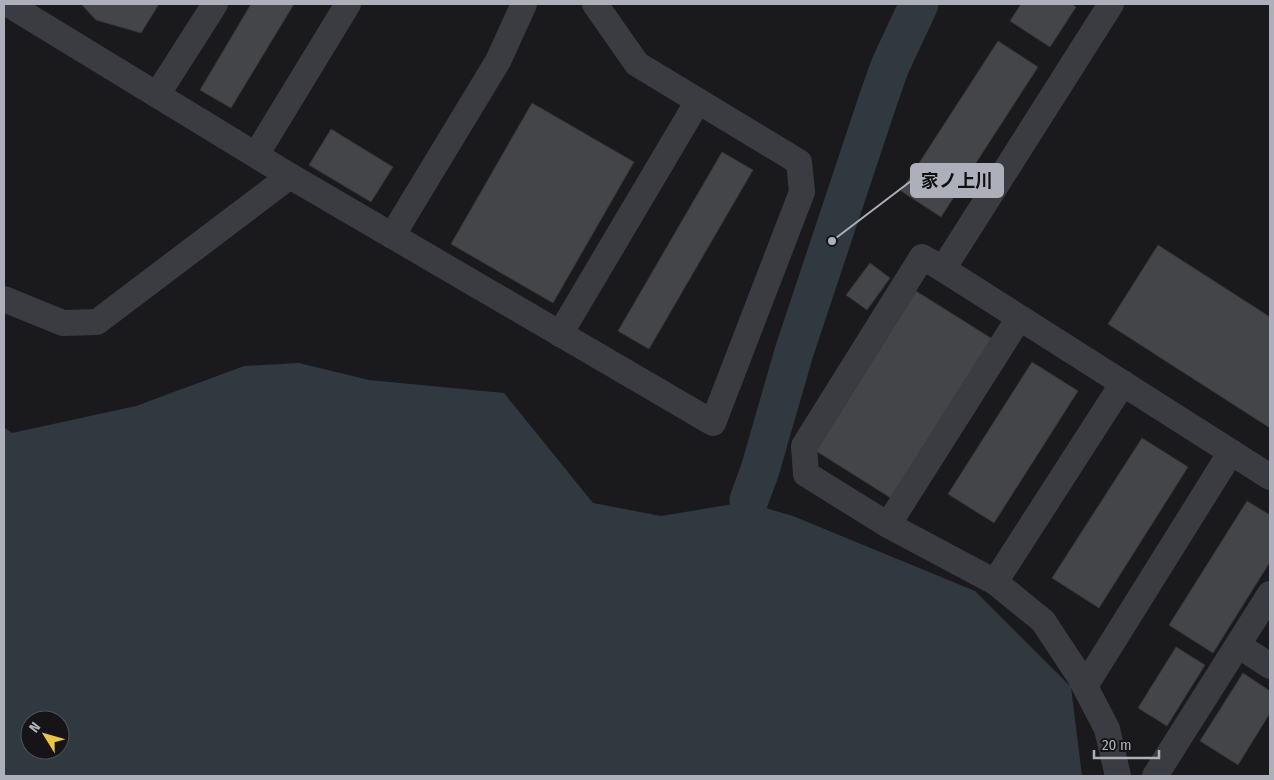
<svg xmlns="http://www.w3.org/2000/svg" width="1274" height="780" font-family="'Fira Sans Condensed','Noto Sans JP',sans-serif">
<style>
.water{fill:#303840;fill-rule:evenodd}
.lines{fill:none;stroke-linecap:round;stroke-linejoin:round}
.river{stroke:#303840;stroke-width:39}
.building{fill:#444549;stroke:#353438}
.minor{stroke:#3b3c41;stroke-width:26}
.leader{fill:none;stroke:#adb0bb;stroke-width:2}
.callout-dot{fill:#adb0bb;stroke:#151517;stroke-width:2}
.callout{fill:#adb0bb;stroke:#adb0bb;stroke-width:2}
.callout-label{font-size:18px;text-anchor:middle;font-weight:bold;fill:#111}
</style>
<rect width="100%" height="100%" fill="#1a1a1c"/>
<path class="water" d="M299,363L369,380L504,393L593,503L661,516L745,502L793,516L975,591L1071,687L1082,776H4V427L12,433L136,406L244,366ZM30,720H60V750H30Z"/>
<g class="lines">
<polyline class="river" points="749,500 760,470 794,352 878,100 890,66 919,4"/>
</g>
<g class="building">
<polygon points="81,4 159,4 141,33 96,20"/>
<polygon points="251,4 294,4 231,108 200,90"/>
<polygon points="1021,4 1072,4 1076,7 1050,47 1010,21"/>
<polygon points="998,41 1038,67 941,217 901,191"/>
<polygon points="532,103 634,162 553,303 451,244"/>
<polygon points="331,129 393,167 371,202 309,165"/>
<polygon points="722,152 753,170 649,349 618,331"/>
<polygon points="1158,245 1270,317 1270,428 1108,324"/>
<polygon points="870,263 890,278 867,310 846,295"/>
<polygon points="916,291 994,340 894,500 816,451"/>
<polygon points="1032,362 1078,391 994,523 948,494"/>
<polygon points="1142,438 1188,467 1099,608 1052,578"/>
<polygon points="1247,501 1270,515 1270,562 1213,653 1169,625"/>
<polygon points="1176,647 1205,665 1167,726 1138,708"/>
<polygon points="1243,673 1270,691 1270,713 1238,765 1200,741"/>
</g>
<g class="lines">
<g class="minor">
<polyline points="8,4 290,176"/>
<polyline points="1111,4 943,269 1270,477"/>
<polyline points="157,95 215,4"/>
<polyline points="256,155 348,4"/>
<polyline points="392,236 498,61 524,4"/>
<polyline points="943,269 922,257 804,446 806,474 888,525 995,582 1043,621 1080,677 1107,729 1118,776"/>
<polyline points="4,299 63,323 97,322 290,176 713,423 802,192 799,162 637,64 595,4"/>
<polyline points="560,334 698,101"/>
<polyline points="888,525 1019,318"/>
<polyline points="995,582 1123,383"/>
<polyline points="1238,645 1270,666"/>
<polyline points="1085,686 1231,452"/>
<polyline points="1155,776 1270,594"/>
</g>
</g>
<path class="leader" d="M832 241L911 181"/>
<circle class="callout-dot" cx="832" cy="241" r="5"/>
<rect class="callout" x="911" y="164" width="92" height="33" rx="5"/>
<g class="callout-label">
<text x="957" y="187">家ノ上川</text>
</g>
<rect width="1274" height="780" fill="none" stroke="#adb0bb" stroke-width="10"/>
<g transform="translate(45 735) rotate(307)"><circle r="24" fill="#151517" stroke="#525359"/>
<path d="M0-4L9 19L0 12L-9 19Z" fill="#eec440"/>
<text y="-8" font-size="14" font-weight="bold" text-anchor="middle" fill="#adb0bb">N</text>
</g>
<path d="M1094 750v8h65v-8" fill="none" stroke="#adb0bb" stroke-width="2.5"/>
<text x="1102" y="750" font-size="15" fill="#adb0bb" stroke="#151517" stroke-width="4" paint-order="stroke">20 m</text>
</svg>
